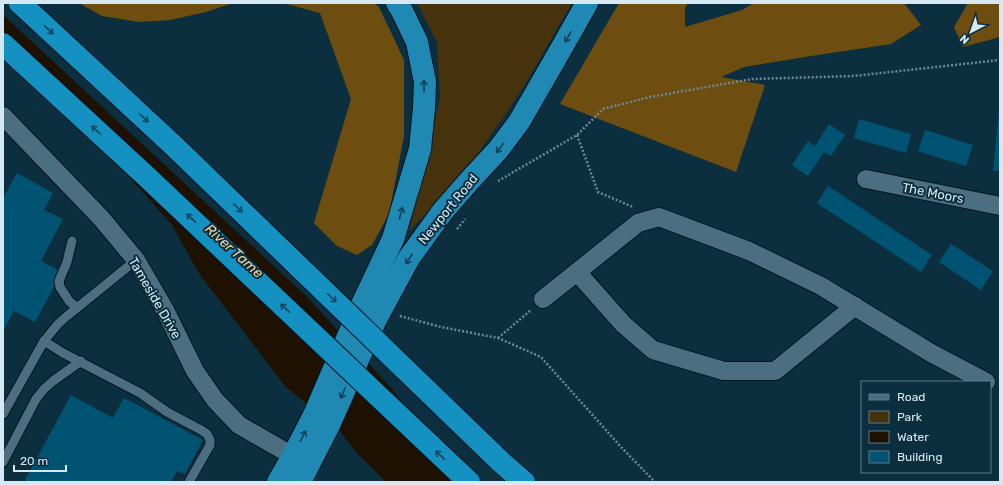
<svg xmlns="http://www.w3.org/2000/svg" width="1003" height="485" font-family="Rubik,sans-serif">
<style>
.green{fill:#47320e}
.forest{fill:#6e4e10}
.water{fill:#1e1100}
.building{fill:#005372}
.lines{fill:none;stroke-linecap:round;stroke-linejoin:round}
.service-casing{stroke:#001622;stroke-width:11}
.minor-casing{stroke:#001622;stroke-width:20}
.trunk-casing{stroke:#001622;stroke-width:24}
.path{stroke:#6e8896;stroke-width:2.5;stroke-dasharray:2 2;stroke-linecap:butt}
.service{stroke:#4c6e81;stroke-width:9}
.minor{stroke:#4c6e81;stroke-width:18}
.trunk{stroke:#1f89b4;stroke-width:22}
.motorway-bridge-casing{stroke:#001622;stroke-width:24;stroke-linecap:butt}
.motorway-bridge{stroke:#1490c1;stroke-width:22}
.oneway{stroke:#0e4760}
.oneway2{stroke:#104156}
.labels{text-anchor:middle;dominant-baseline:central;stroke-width:4;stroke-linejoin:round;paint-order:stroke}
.street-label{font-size:13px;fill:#d6e8f3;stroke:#0c2f3f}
.water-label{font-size:14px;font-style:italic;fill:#fad69e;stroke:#0c2f3f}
</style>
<rect width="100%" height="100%" fill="#0c2f3f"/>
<polygon class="green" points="417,3 572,3 523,88 480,151 437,202 409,231 425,168 440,97 437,42"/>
<g class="forest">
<polygon points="79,3 233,3 206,12 170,20 139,22 102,16"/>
<polygon points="283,3 373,3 379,7 404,60 404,136 389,214 372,245 357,255 337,246 314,223 351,99 320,13"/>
<polygon points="619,3 688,3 685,8 685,27 742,10 754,3 904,3 921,25 891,44 811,56 744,67 721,77 765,85 736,172 560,104"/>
<polygon points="968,3 1000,3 1000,37 963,47 954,27"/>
</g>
<polygon class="water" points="3,15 305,295 392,389 432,440 460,482 386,482 357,453 339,430 286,387 200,275 172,225 116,162 3,59"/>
<g class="building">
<polygon points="999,110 1000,110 1000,171 993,171"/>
<polygon points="859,119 911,134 906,153 854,138"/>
<polygon points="829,124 845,135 831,156 824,152 808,176 792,165 808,141 815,146"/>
<polygon points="925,130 973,145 966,166 918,151"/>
<polygon points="17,173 53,193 44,210 63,219 41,261 62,272 35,322 14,311 3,331 3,198"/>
<polygon points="828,186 932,255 921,272 817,203"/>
<polygon points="951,244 993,271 981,290 939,262"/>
<polygon points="71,395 113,418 124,398 203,440 185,474 177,471 171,482 24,482"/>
</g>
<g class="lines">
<defs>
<g id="service">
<polyline points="72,241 67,262 59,281 60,287 69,301 77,308"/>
<polyline points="44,341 63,353 140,393 167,412 201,430 207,434 210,440 210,445 189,482"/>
<polyline points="3,414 44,341 58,324 67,316 136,260"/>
<polyline points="3,462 36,399 44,389 53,381 81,361"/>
</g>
<g id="minor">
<polyline points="3,116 101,218 136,260 165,310 195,371 215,400 239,425 293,456"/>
<polyline points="866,179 1000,206"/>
<polyline points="577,272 638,223 659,217 749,251 821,286 931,353 986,382"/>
<polyline points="543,299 577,272 623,324 653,350 724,371 775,371 855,306"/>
</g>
<g id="trunk">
<polyline points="278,482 293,456 314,415 358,313 393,239 420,149 424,108 425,82 417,42 402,11 397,3"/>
<polyline points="300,482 329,425 376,319 409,258 443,211 471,179 498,150 519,122 557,56 587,3"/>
</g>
</defs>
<use href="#service" class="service-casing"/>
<use href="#minor" class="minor-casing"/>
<use href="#trunk" class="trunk-casing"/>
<g class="path">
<polyline points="577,135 598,192 633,207"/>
<polyline points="498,181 577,135 603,109 650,97 752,79 854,76 1000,60"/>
<polyline points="457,229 465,219"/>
<polyline points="400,316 441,327 498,338 541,357 621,447 655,482"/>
<polyline points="498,338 531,310"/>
</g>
<use href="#service" class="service"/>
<use href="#minor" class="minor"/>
<use href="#trunk" class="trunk"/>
<defs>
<g id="motorway-bridge">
<polyline points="20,3 174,146 501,462 524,482"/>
<polyline points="3,44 147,177 469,482"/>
</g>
</defs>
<use href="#motorway-bridge" class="motorway-bridge-casing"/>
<use href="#motorway-bridge" class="motorway-bridge"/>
</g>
<defs><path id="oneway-shaft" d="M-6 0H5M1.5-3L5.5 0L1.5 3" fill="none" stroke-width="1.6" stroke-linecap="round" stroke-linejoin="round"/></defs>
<g class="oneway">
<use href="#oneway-shaft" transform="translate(49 30) rotate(43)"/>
<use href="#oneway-shaft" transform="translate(144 118) rotate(43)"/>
<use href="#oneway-shaft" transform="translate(96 130) rotate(-137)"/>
<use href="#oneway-shaft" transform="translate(238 208) rotate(44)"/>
<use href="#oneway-shaft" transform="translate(191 218) rotate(-137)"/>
<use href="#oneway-shaft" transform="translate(332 298) rotate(44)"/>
<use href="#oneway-shaft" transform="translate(285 308) rotate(-137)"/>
<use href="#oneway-shaft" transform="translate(440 455) rotate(-137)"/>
</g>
<g class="oneway2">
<use href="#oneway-shaft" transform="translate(568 37) rotate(119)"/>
<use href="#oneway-shaft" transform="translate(424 86) rotate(-91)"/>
<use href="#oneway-shaft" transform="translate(500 148) rotate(128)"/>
<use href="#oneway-shaft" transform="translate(401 213) rotate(-74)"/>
<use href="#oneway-shaft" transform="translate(409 259) rotate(122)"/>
<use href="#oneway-shaft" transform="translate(343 393) rotate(114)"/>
<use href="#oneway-shaft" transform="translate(303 436) rotate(-63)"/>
</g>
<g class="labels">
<g class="street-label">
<text transform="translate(933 193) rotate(11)">The Moors</text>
<text transform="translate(448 209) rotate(-51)">Newport Road</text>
<text transform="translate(155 298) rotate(60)">Tameside Drive</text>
</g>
<g class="water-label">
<text transform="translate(234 251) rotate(42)">River Tame</text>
</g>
</g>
<rect width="1003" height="485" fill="none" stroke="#d6e8f3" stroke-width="8"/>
<rect x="861" y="381" width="130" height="92" fill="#0c2f3f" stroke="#5d7987"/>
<rect x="869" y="394" width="20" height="6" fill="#4c6e81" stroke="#5d7987"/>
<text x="897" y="401" font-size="12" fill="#d6e8f3">Road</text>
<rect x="869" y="411" width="20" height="12" fill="#47320e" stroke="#5d7987"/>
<text x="897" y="421" font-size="12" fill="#d6e8f3">Park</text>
<rect x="869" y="431" width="20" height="12" fill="#1e1100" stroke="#5d7987"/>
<text x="897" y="441" font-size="12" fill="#d6e8f3">Water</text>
<rect x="869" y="451" width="20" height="12" fill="#005372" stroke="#5d7987"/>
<text x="897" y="461" font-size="12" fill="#d6e8f3">Building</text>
<g transform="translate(971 32) rotate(221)" stroke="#0c2f3f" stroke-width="3" paint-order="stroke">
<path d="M0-3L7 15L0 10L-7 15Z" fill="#d6e8f3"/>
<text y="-6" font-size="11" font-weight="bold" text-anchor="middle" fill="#d6e8f3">N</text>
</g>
<path d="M14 465v6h52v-6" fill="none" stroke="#d6e8f3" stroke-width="2"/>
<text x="20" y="465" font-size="12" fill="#d6e8f3" stroke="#0c2f3f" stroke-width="3" paint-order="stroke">20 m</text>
</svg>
